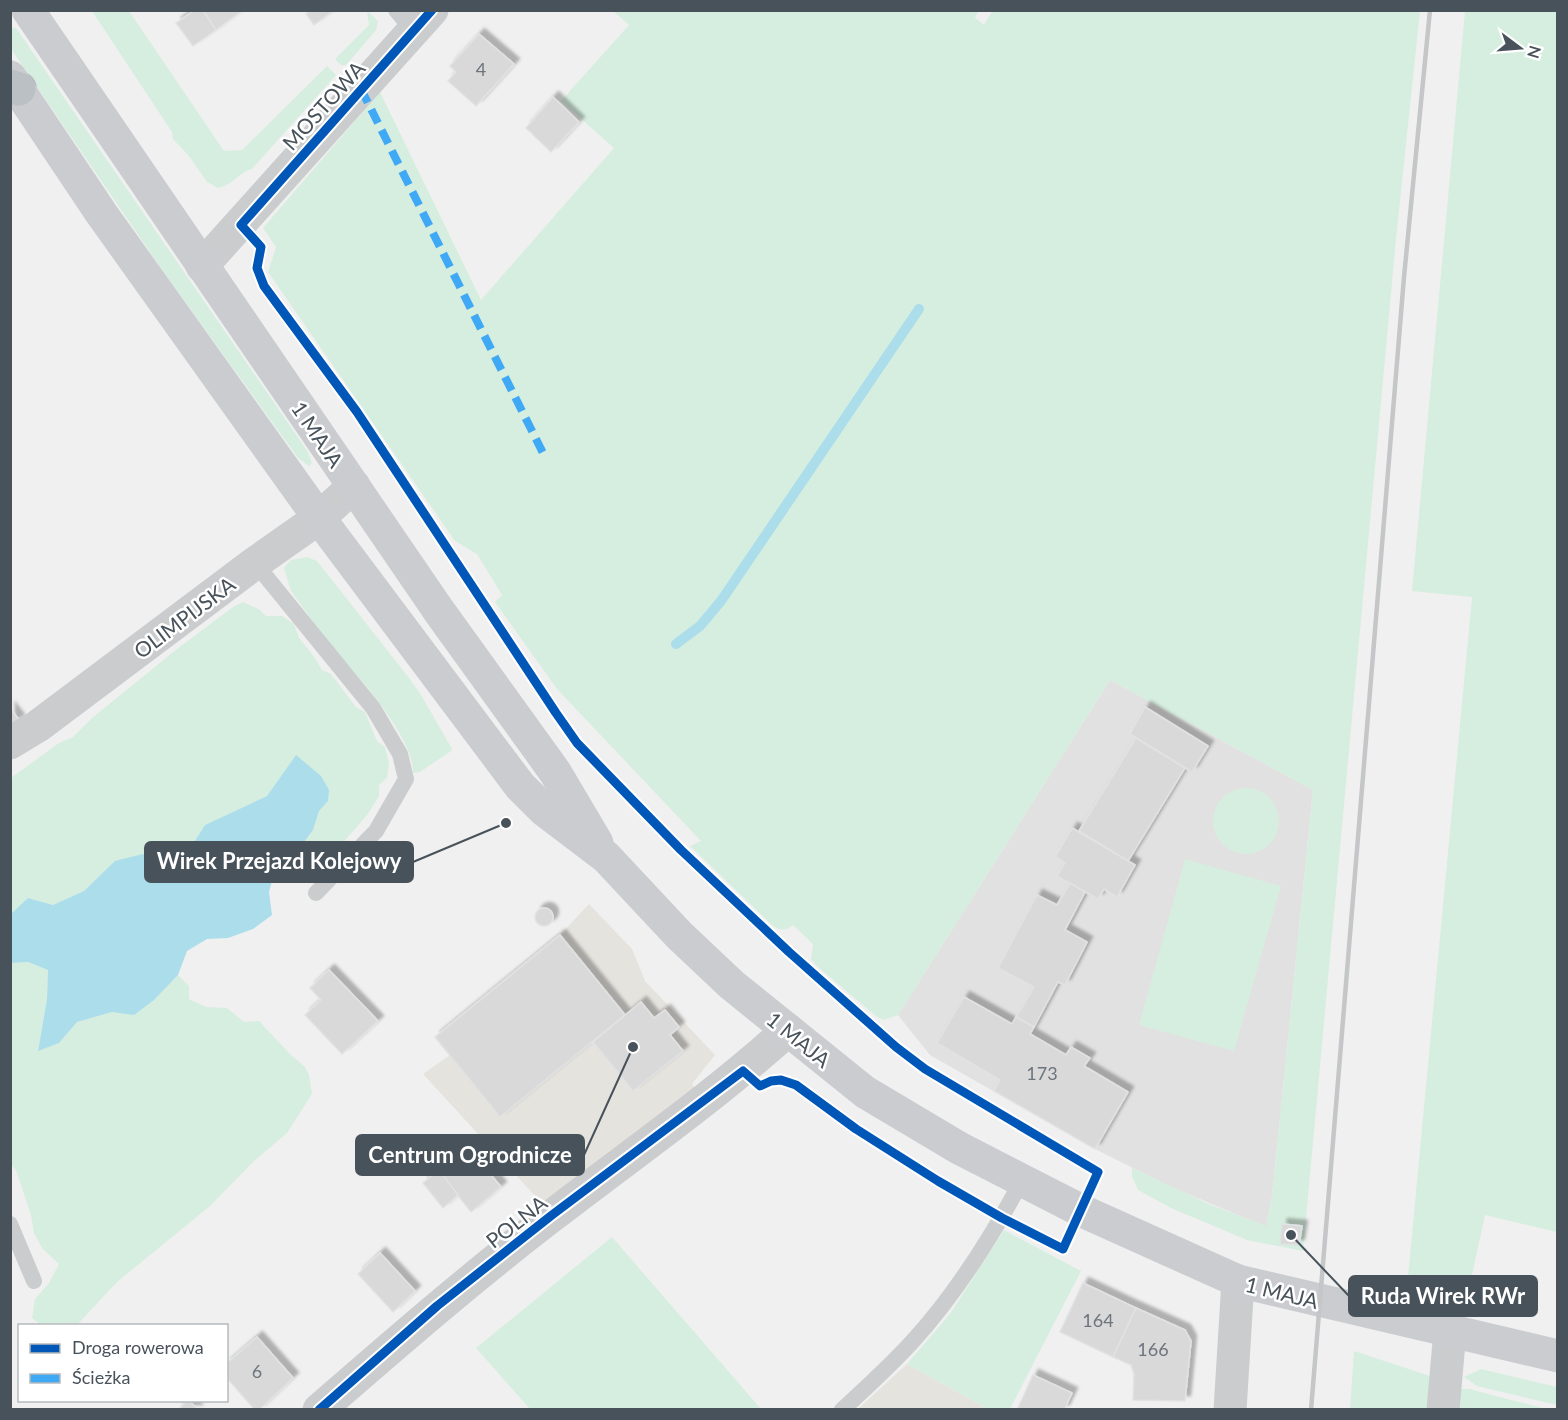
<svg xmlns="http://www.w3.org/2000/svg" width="1568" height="1420" font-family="Lato,sans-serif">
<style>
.commercial{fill:#e5e3de}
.education{fill:#e2e1e1}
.green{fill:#d6eedf}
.water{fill:#acddea}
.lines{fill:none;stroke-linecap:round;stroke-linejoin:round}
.stream{stroke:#acddea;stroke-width:10}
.building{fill:#d9d9da;stroke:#e1e2e3;stroke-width:1.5;filter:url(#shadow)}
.motorway-casing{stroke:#b5babe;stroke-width:36}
.service{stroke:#caccce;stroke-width:16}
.minor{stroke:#caccce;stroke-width:33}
.tertiary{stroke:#caccce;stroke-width:33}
.secondary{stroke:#cbcccf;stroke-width:33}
.motorway{stroke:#bbc0c5;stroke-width:33}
.rail{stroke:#c5c6c8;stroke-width:4.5}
.quiet{stroke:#3fa9f5;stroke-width:8;stroke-dasharray:15 8;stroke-linecap:butt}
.cycleway-casing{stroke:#fff;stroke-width:13}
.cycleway{stroke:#0057b8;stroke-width:9}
.labels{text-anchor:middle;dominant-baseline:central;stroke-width:5;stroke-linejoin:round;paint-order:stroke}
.number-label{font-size:18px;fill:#6d747c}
.street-label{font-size:21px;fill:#48525b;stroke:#fff}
.leader{fill:none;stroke:#48525b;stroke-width:2}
.callout-dot{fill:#48525b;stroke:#fff;stroke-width:2}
.callout{fill:#48525b;stroke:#48525b;stroke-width:2}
.callout-label{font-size:22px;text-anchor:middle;font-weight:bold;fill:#fff}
</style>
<defs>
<filter id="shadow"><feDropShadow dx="5.5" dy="-5.5" stdDeviation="1.5" flood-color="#0004"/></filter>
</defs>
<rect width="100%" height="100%" fill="#f0f0f0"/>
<g class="commercial">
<polygon points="589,904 632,949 645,981 715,1055 692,1084 696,1090 545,1203 536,1197 423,1074 450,1055 435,1037 560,935"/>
<polygon points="907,1364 988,1409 857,1410"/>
</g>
<polygon class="education" points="1110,680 1313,790 1272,1197 1266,1227 1169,1186 1095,1149 930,1055 898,1015"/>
<g class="green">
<path d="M979,10L975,18L984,25L993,10L1420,11L1396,239L1303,1251L1247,1240L1171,1208L1138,1190L1132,1176V1168L1211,1205L1266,1226L1272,1197L1313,790L1110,680L898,1015L884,1020L877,1017L817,966L811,959L813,944L793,925C786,931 780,931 772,925L690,846L701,841L557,689L495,602L502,595L477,554L455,541L268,272L276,247L263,228L380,92L481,300L614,148L561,101L629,25L613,11Z"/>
<path d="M92,11H129L224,151L242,150L327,66L336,75L252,169C237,173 235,184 218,188L207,182L189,156L173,139L172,132Z"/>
<polygon points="367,11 378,21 376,30 346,65 341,65 335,59 369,25"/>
<polygon points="1465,11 1558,11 1557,1232 1485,1215 1469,1289 1408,1277 1472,597 1412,591"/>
<polygon points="10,27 16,28 308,452 312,463 309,466 298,458 165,274 11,49"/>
<path d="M307,557L317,561L409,678L421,695L452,749L451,751L420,772L413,773C414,736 356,675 333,647C318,629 305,610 291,591L284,568L291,560Z"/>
<polygon points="243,602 260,610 266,616 282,616 294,624 299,638 315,658 322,670 331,674 356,707 365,712 377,741 385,747 389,763 387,778 379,785 379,796 368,814 341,845 326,855 309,877 287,865 313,830 319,811 328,801 296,755 267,796 205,825 187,853 161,867 116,861 84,891 53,905 28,898 11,915 11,778 59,743 73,737 92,718 177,649 233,607"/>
<circle cx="1246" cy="821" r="33"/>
<polygon points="1185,859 1281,886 1234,1051 1139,1025"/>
<polygon points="28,962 48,970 47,999 38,1050 59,1043 77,1022 154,1000 178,975 189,986 189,999 206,1007 227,1008 244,1022 259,1021 290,1054 305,1067 309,1075 312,1094 287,1133 254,1161 210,1206 117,1282 77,1325 41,1325 32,1318 35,1299 49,1283 59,1264 42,1248 34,1233 31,1215 16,1170 11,1164 11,963"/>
<polygon points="1004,1230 1081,1271 1010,1409 988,1409 907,1364 950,1314"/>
<polygon points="612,1237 761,1409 530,1409 476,1348"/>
<polygon points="1354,1351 1430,1376 1436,1409 1350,1410"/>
<polygon points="1481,1369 1557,1387 1557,1405 1477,1386 1464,1377"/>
<polygon points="1459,1389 1469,1389 1546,1409 1452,1410"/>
</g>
<polygon class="water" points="296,755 321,776 329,790 328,801 319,811 313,830 287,865 275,870 269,892 272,915 253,929 228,938 207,939 187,951 178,975 154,1000 134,1015 112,1012 77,1022 59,1043 38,1051 47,999 48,970 28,962 11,963 12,913 28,898 53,905 84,891 115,861 143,854 161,867 187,853 205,825 267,796"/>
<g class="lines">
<polyline class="stream" points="676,644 700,626 721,601 919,309"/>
</g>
<g class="building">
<polygon points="195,10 203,10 216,30 193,46 176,23"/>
<polygon points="203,10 243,10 216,30"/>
<polygon points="311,10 334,10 314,25 306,14"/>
<polygon points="479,34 514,64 476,106 448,81 456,72 450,66"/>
<polygon points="553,97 579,122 551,152 526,128"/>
<polygon points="1145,707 1208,746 1192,772 1130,734"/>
<polygon points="10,708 19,720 10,725"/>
<polygon points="1136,738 1185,768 1128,861 1079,831"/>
<polygon points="1072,828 1135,865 1117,897 1104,889 1098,899 1057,876 1065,863 1055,857"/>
<polygon points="1070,883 1085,892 1065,930 1087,942 1065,985 1058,982 1034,1027 1016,1017 1034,987 998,968 1037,895 1057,905"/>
<circle cx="544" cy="917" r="9"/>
<polygon points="560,935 625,1015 500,1117 435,1037"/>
<polygon points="329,970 378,1021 342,1054 305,1015 321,1000 310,988"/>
<polygon points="964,997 1012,1024 1016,1017 1034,1027 1030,1034 1066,1055 1071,1047 1090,1058 1084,1066 1128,1092 1095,1149 994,1091 1000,1080 937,1043"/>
<polygon points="641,1002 654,1018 665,1010 679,1027 670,1035 683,1051 633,1091 593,1042"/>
<polygon points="469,1149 501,1187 471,1212 440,1173"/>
<polygon points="439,1170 458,1195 443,1208 423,1183"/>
<polygon points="1282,1224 1302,1226 1299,1245 1280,1244"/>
<polygon points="380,1253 415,1291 393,1312 358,1274"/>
<polygon points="1083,1283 1136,1308 1113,1357 1060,1332"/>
<polygon points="1136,1308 1185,1330 1191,1341 1185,1401 1133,1400 1134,1374 1131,1365 1113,1357"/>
<polygon points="257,1337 293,1378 259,1410 255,1410 226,1377 226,1364"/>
<polygon points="1033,1375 1072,1393 1064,1410 1017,1410"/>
<polygon points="189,1400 197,1410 178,1410 188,1400"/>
</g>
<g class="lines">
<defs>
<polyline id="motorway" points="10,86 19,89"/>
</defs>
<use href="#motorway" class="motorway-casing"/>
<g class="service">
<polyline points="396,10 413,31"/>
<polyline points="255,563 373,708 400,754 406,779 376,831 316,893"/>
<polyline points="10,1224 34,1281"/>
<path d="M842,1410C866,1388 890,1366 912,1342C955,1295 991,1238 1021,1182"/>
</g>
<g class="minor">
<polyline points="202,266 432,10"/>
<polyline points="10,743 38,726 255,563 319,518 354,486"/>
<path d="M319,1410C396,1343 472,1277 553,1215C632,1154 714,1097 788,1030"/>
<polyline points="1443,1410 1450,1331"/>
</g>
<polyline class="tertiary" points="1230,1410 1238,1281"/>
<g class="secondary">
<polyline points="28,10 439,611 555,772 597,843"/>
<polyline points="10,77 101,213 319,518 520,786 544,810 606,857 679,935 732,985 865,1092 959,1148 1080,1210 1238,1281 1558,1356"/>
</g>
<use href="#motorway" class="motorway"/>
<polyline class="rail" points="1311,1410 1404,277 1430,10"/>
<polyline class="quiet" points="361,89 545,457"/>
<defs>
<polyline id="cycleway" points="319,1410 437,1306 552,1215 743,1071 760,1086 771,1081 781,1080 796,1085 856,1129 938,1181 1002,1218 1063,1249 1098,1172 925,1069 896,1047 789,952 681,850 577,743 556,713 357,412 264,286 257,268 261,247 241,225 432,10"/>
</defs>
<use href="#cycleway" class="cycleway-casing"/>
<use href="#cycleway" class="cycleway"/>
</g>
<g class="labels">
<g class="number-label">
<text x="481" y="69">4</text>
<text x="1042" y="1073">173</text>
<text x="1098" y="1320">164</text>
<text x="1153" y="1349">166</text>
<text x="257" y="1371">6</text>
</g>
<g class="street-label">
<text transform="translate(323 105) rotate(-48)">MOSTOWA</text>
<text transform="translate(318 434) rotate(56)">1 MAJA</text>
<text transform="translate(184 617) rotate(-37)">OLIMPIJSKA</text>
<text transform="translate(799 1039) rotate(39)">1 MAJA</text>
<text transform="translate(516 1221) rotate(-38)">POLNA</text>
<text transform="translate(1282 1292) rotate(14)">1 MAJA</text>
</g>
</g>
<path class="leader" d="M506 823L413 862M633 1047L584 1155M1291 1235L1349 1296"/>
<g class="callout-dot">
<circle cx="506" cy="823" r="6"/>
<circle cx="633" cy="1047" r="6"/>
<circle cx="1291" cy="1235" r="6"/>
</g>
<g class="callout">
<rect x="145" y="842" width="268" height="40" rx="6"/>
<rect x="356" y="1135" width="228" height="40" rx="6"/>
<rect x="1349" y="1276" width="188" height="40" rx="6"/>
</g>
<g class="callout-label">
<text x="279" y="869">Wirek Przejazd Kolejowy</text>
<text x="470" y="1163">Centrum Ogrodnicze</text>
<text x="1443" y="1304">Ruda Wirek RWr</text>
</g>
<rect width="1568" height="1420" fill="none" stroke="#48525b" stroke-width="24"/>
<rect x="18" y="1324" width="210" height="78" fill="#ffffff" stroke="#b6babd" stroke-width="1.5"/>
<rect x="30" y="1344" width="30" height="9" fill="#0057b8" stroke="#b6babd" stroke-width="1.5"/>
<text x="72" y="1354" font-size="18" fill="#48525b">Droga rowerowa</text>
<rect x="30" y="1374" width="30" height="9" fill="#3fa9f5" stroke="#b6babd" stroke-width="1.5"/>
<text x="72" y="1384" font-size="18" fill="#48525b">Ścieżka</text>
<g transform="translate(1520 48) rotate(106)" stroke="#ffffff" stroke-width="4.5" paint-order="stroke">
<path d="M0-4.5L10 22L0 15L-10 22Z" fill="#48525b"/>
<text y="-9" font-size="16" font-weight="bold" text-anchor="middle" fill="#48525b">N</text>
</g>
</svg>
